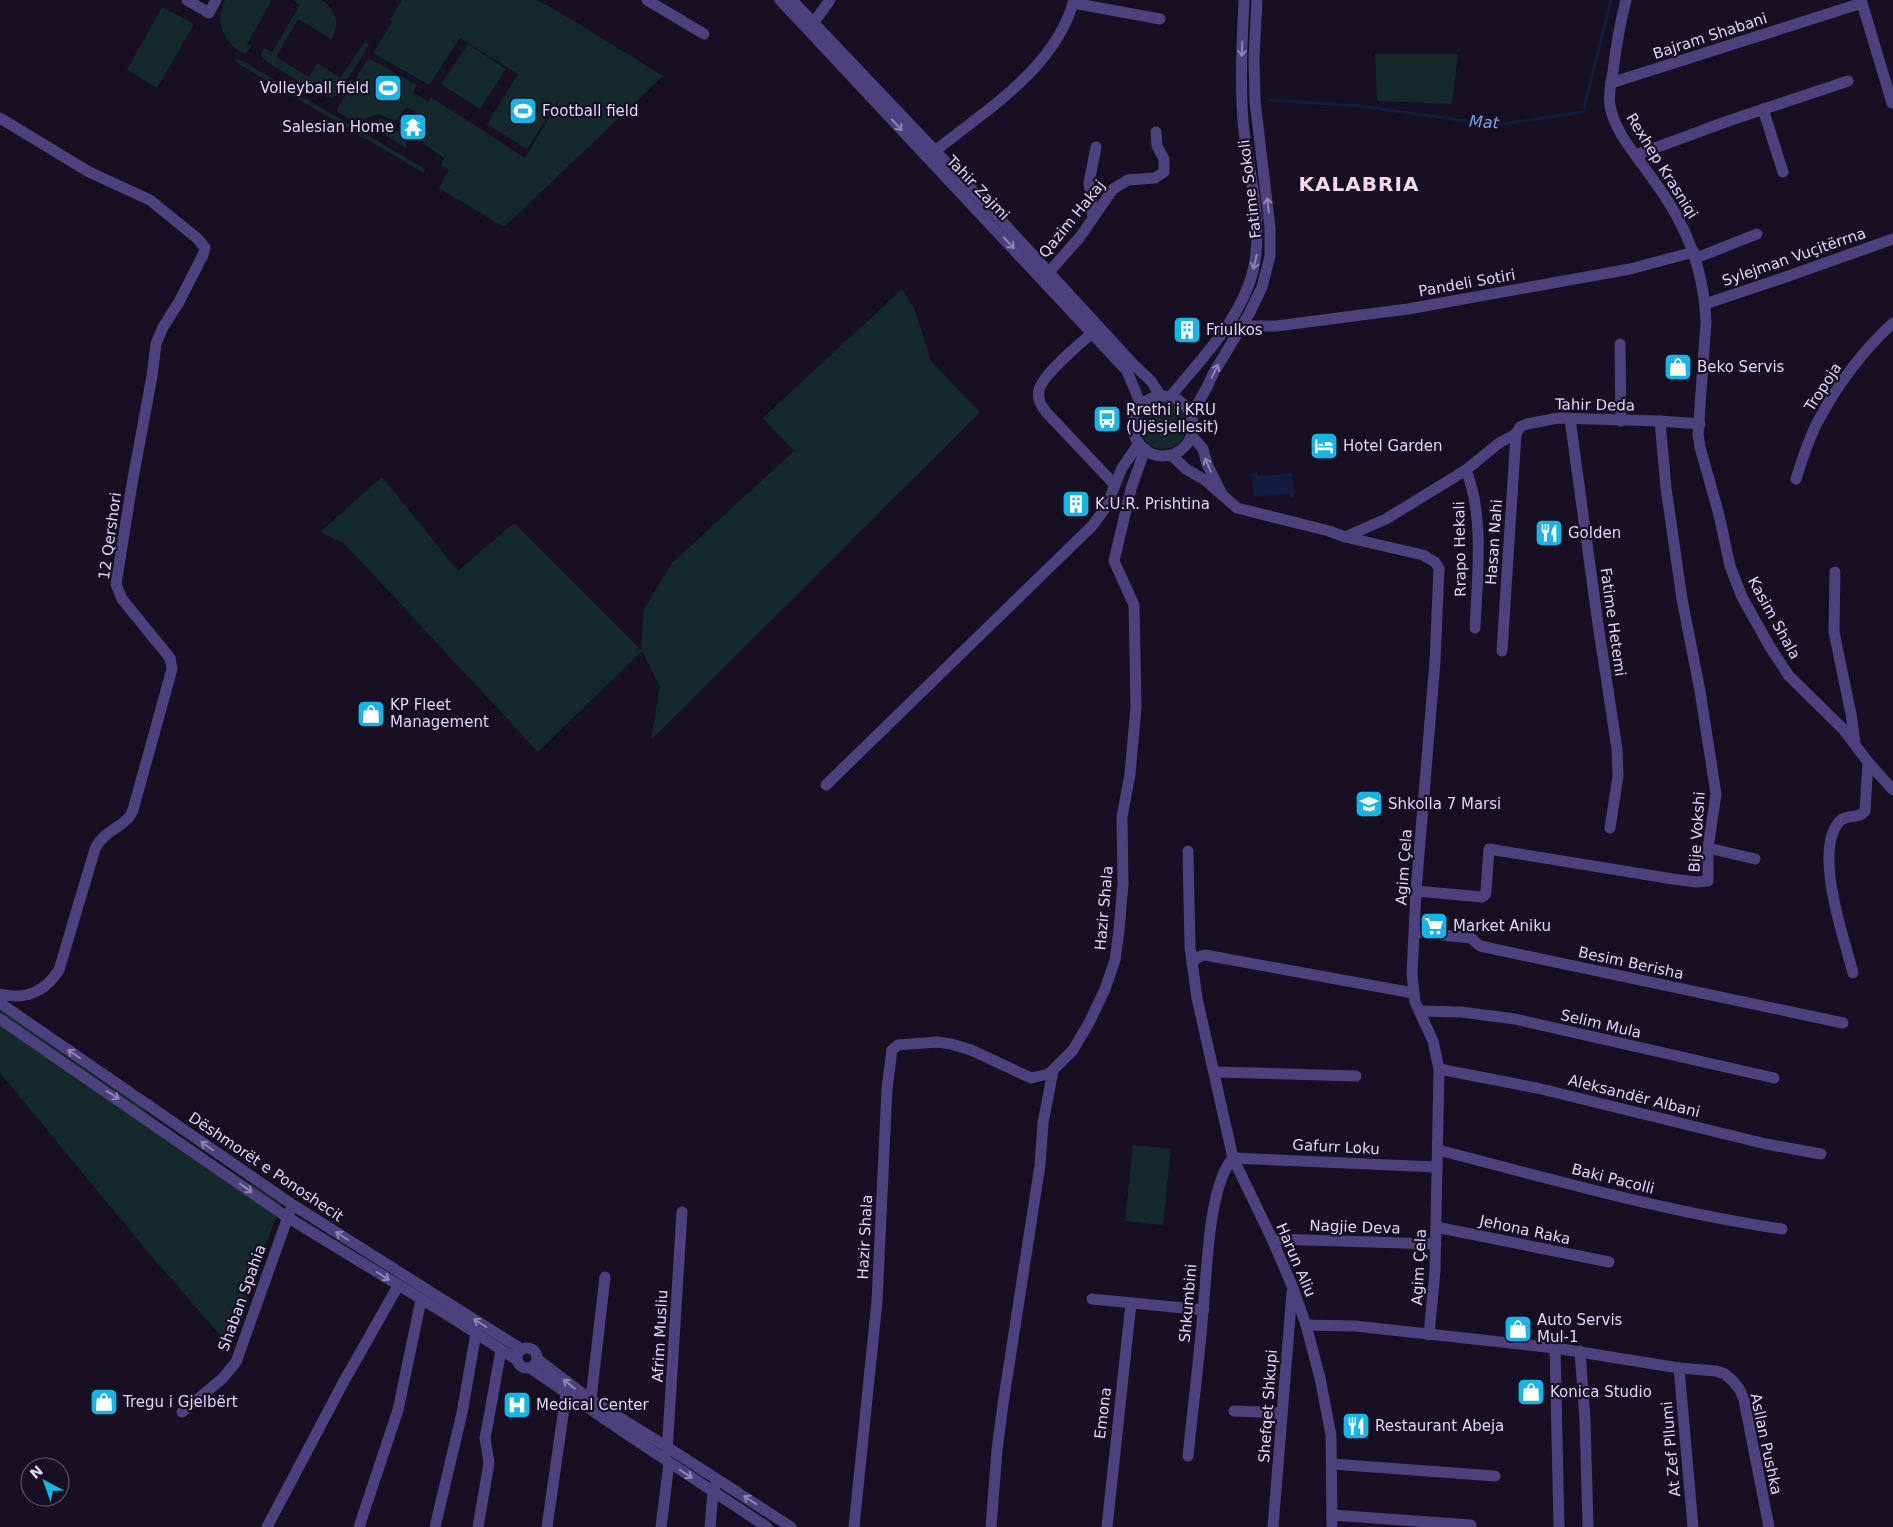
<svg xmlns="http://www.w3.org/2000/svg" width="1893" height="1527" font-family="'DejaVu Sans',sans-serif">
<style>
.green{fill:#14292b}
.water{fill:#111c40}
.lines{fill:none;stroke-linecap:round;stroke-linejoin:round}
.stream{stroke:#111c40;stroke-width:3}
.minor{stroke:#4b417c;stroke-width:11}
.oneway{stroke:#8e84b5}
.labels{text-anchor:middle;dominant-baseline:central;stroke-width:4.5;stroke-linejoin:round;paint-order:stroke}
.street-label{font-size:15px;fill:#dfd6fb;stroke:#161022}
.poi-label{font-size:15px;fill:#dfd6fb;stroke:#161022;text-anchor:start}
.water-label{font-size:16px;font-style:italic;fill:#6fa2ef;stroke:#161022}
.district-label{font-size:20px;font-weight:bold;letter-spacing:1px;fill:#fbd8e9;stroke:#161022}
</style>
<rect width="100%" height="100%" fill="#161022"/>
<g class="green">
<path d="M225,0H272L247,44L252,46L245,54C224,45 214,20 225,0Z"/>
<path d="M293,0H322C335,10 342,24 331,39L298,19L276,57L309,77L317,63L340,78L365,42L369,45L337,95L331,98L319,94L267,62L261,56L264,48L272,52L300,5Z"/>
<polygon points="402,0 537,0 566,16 663,76 504,227 439,188 449,170 441,165 444,158 424,144 415,112 407,107 395,121 378,114 354,122 336,111 368,58 417,85 413,92 428,102 431,97 525,158 559,101 558,100 527,149 487,124 518,74 460,38 429,85 373,53 392,22 390,20"/>
<polygon points="162,7 194,24 157,88 127,70"/>
<polygon points="468,44 506,69 480,109 441,84"/>
<polygon points="1375,54 1458,54 1452,104 1377,101"/>
<polygon points="237,58 425,169 424,173 235,62"/>
<polygon points="380,119 394,122 397,127 372,132 360,126"/>
<polygon points="403,131 407,149 385,135 388,132"/>
<polygon points="902,289 914,308 931,361 980,412 651,740 660,687 642,651 538,752 344,543 320,532 382,477 458,571 514,523 641,650 644,609 672,563 794,451 763,418"/>
<circle cx="1163" cy="425" r="24"/>
<polygon points="0,1001 128,1095 177,1140 282,1202 228,1344 153,1258 0,1073"/>
<polygon points="1133,1145 1171,1149 1163,1225 1125,1221"/>
</g>
<polygon class="water" points="1257,472 1258,476 1292,473 1294,498 1290,498 1290,494 1254,497 1252,473"/>
<g class="lines">
<polyline class="stream" points="1269,100 1360,106 1495,125 1583,112 1611,0"/>
<g class="minor">
<polyline points="187,0 209,13 216,0"/>
<polyline points="647,0 704,34"/>
<polyline points="780,0 1127,371 1141,405"/>
<polyline points="792,0 999,218 1134,365 1151,381 1160,395"/>
<path d="M1626,0C1620,23 1616,47 1613,71C1611,82 1608,95 1610,106C1615,133 1637,156 1652,178C1685,222 1704,267 1706,322L1698,434L1700,447L1719,515L1730,566L1742,597L1770,647L1789,676L1843,729L1868,762L1893,790"/>
<polyline points="1073,3 1160,19"/>
<polyline points="809,29 830,0"/>
<polyline points="1611,83 1862,3 1892,103"/>
<polyline points="1763,109 1783,172"/>
<path d="M0,118L89,172L150,200L198,239L205,248L203,255L179,302L163,327L156,344L152,376L132,484L116,584L122,599L170,658L172,669L133,810C126,828 105,828 95,849L59,970C45,992 26,1000 0,994"/>
<path d="M935,151C987,109 1055,69 1074,0"/>
<polyline points="1636,155 1728,121 1848,81"/>
<polyline points="1093,218 1089,183 1096,147"/>
<polyline points="1696,258 1757,234"/>
<polyline points="1049,272 1080,237 1113,189 1128,180 1155,178 1164,172 1164,159 1157,146 1156,132"/>
<polyline points="1705,304 1780,279 1893,239"/>
<polyline points="1242,326 1276,326 1408,309 1630,269 1694,252"/>
<path d="M1092,333C1080,344 1042,375 1039,390C1037,399 1041,405 1046,412L1115,485"/>
<polyline points="1620,344 1621,421"/>
<circle cx="1163" cy="426" r="30"/>
<path d="M1171,396C1200,360 1233,328 1249,284C1268,232 1248,175 1243,122C1240,81 1242,41 1244,0"/>
<polyline points="1192,414 1207,387 1213,374 1249,314 1262,287 1270,256 1270,228 1255,101 1254,58 1257,0"/>
<polyline points="1570,419 1598,624 1617,749 1618,776 1610,828"/>
<polyline points="1192,436 1203,449 1207,464 1221,492"/>
<polyline points="1171,455 1186,469 1205,480 1237,508 1329,531 1345,537 1423,555 1435,562 1439,568 1435,661 1416,891 1412,974 1415,1002 1433,1041 1439,1069 1435,1271 1429,1335"/>
<path d="M1466,470C1485,517 1477,579 1475,628"/>
<path d="M1796,479C1802,460 1808,440 1818,421C1837,386 1863,350 1893,323"/>
<polyline points="1345,537 1386,519 1466,470 1499,443 1516,434 1520,427 1527,424 1558,418 1660,421 1700,424"/>
<polyline points="1835,572 1834,632 1851,714 1855,743"/>
<polyline points="1502,651 1516,434"/>
<polyline points="826,785 1093,525 1106,507 1122,468 1139,443"/>
<polyline points="1708,848 1755,859"/>
<polyline points="1188,851 1190,947 1197,998 1233,1158 1272,1239 1293,1288 1306,1325 1320,1378 1331,1435 1332,1527"/>
<polyline points="1416,891 1482,897 1485,895 1486,891 1489,849 1673,879 1697,882 1708,881 1708,848 1716,794 1700,691 1682,599 1666,488 1660,421"/>
<polyline points="1415,932 1471,938 1480,946 1843,1023"/>
<polyline points="1192,963 1198,957 1205,955 1413,993"/>
<path d="M1853,973C1844,938 1814,854 1838,823C1845,813 1858,820 1865,811L1868,762"/>
<polyline points="0,1003 293,1205 521,1349"/>
<polyline points="1420,1011 1461,1012 1515,1019 1774,1078"/>
<polyline points="0,1019 287,1217 454,1319 517,1360"/>
<polyline points="1439,1069 1537,1088 1766,1144 1821,1154"/>
<polyline points="1215,1072 1356,1076"/>
<path d="M1438,1150C1552,1179 1665,1212 1782,1229"/>
<polyline points="1436,1227 1609,1262"/>
<polyline points="1272,1239 1436,1244"/>
<polyline points="1092,1299 1204,1310"/>
<polyline points="1306,1325 1355,1326 1555,1348 1679,1368 1716,1371 1725,1374 1733,1381 1740,1390 1744,1400 1769,1527"/>
<circle cx="527" cy="1358" r="10"/>
<polyline points="1555,1348 1559,1527"/>
<polyline points="1580,1351 1585,1420 1588,1527"/>
<polyline points="537,1359 591,1400 667,1447 791,1527"/>
<polyline points="530,1368 628,1435 767,1527"/>
<polyline points="1679,1368 1693,1527"/>
<polyline points="590,1407 605,1277"/>
<polyline points="1234,1411 1282,1413"/>
<polyline points="182,1412 222,1379 236,1362 290,1211"/>
<polyline points="667,1452 682,1212"/>
<path d="M1188,1456C1193,1408 1199,1360 1203,1312C1207,1273 1208,1186 1233,1158L1437,1167"/>
<polyline points="1332,1464 1495,1476"/>
<polyline points="1332,1515 1471,1525"/>
<polyline points="267,1527 343,1383 398,1286"/>
<polyline points="359,1527 398,1410 421,1300"/>
<polyline points="435,1527 462,1413 476,1333"/>
<polyline points="478,1527 489,1463 485,1438 487,1428 501,1350"/>
<polyline points="547,1527 566,1394"/>
<polyline points="661,1527 669,1463"/>
<polyline points="710,1527 713,1492 715,1486"/>
<polyline points="854,1527 877,1301 887,1089 892,1050 898,1045 937,1042 951,1044 971,1050 1031,1078 1049,1074 1073,1050 1090,1021 1105,989 1115,960 1119,930 1123,884 1122,817 1130,774 1136,707 1134,605 1114,561 1131,489 1145,449"/>
<polyline points="991,1527 997,1450 1003,1404 1040,1165 1043,1123 1053,1071"/>
<polyline points="1107,1527 1131,1303"/>
<polyline points="1273,1527 1292,1292"/>
</g>
</g>
<defs><path id="oneway-shaft" d="M-6 0H5M1.5-3L5.5 0L1.5 3" fill="none" stroke-width="1.6" stroke-linecap="round" stroke-linejoin="round" transform="scale(1.25)"/></defs>
<g class="oneway">
<use href="#oneway-shaft" transform="translate(1242 49) rotate(92)"/>
<use href="#oneway-shaft" transform="translate(897 125) rotate(47)"/>
<use href="#oneway-shaft" transform="translate(1268 205) rotate(-97)"/>
<use href="#oneway-shaft" transform="translate(1009 243) rotate(47)"/>
<use href="#oneway-shaft" transform="translate(1255 262) rotate(103)"/>
<use href="#oneway-shaft" transform="translate(1215 371) rotate(-63)"/>
<use href="#oneway-shaft" transform="translate(1208 465) rotate(-114)"/>
<use href="#oneway-shaft" transform="translate(74 1054) rotate(-145)"/>
<use href="#oneway-shaft" transform="translate(113 1095) rotate(34)"/>
<use href="#oneway-shaft" transform="translate(207 1146) rotate(-145)"/>
<use href="#oneway-shaft" transform="translate(246 1188) rotate(36)"/>
<use href="#oneway-shaft" transform="translate(342 1236) rotate(-148)"/>
<use href="#oneway-shaft" transform="translate(383 1276) rotate(32)"/>
<use href="#oneway-shaft" transform="translate(480 1323) rotate(-148)"/>
<use href="#oneway-shaft" transform="translate(569 1384) rotate(-142)"/>
<use href="#oneway-shaft" transform="translate(686 1474) rotate(33)"/>
<use href="#oneway-shaft" transform="translate(750 1500) rotate(-147)"/>
</g>
<defs>
<symbol id="stadium-square" viewBox="-11 -11 22 22"><rect x="-9" y="-9" width="18" height="18" rx="4" fill="#19b3e4" stroke="#161022"/><path d="M0-5a6.5 5 0 1 0 0 10a6.5 5 0 1 0 0-10ZM-3.5-1.8h7v3.6h-7Z" fill="#fff"/></symbol>
<symbol id="temple-square" viewBox="-11 -11 22 22"><rect x="-9" y="-9" width="18" height="18" rx="4" fill="#19b3e4" stroke="#161022"/><path d="M0-6L5-2H3V0L6.5 2.5H4V6H1.5V3h-3V6H-4V2.5H-6.5L-3 0V-2H-5Z" fill="#fff"/></symbol>
<symbol id="building-square" viewBox="-11 -11 22 22"><rect x="-9" y="-9" width="18" height="18" rx="4" fill="#19b3e4" stroke="#161022"/><path d="M-4-6H4V6H1V3H-1V6H-4ZM-2.5-4.3h1.7v1.8h-1.7ZM.8-4.3h1.7v1.8H.8ZM-2.5-1h1.7V.8h-1.7ZM.8-1h1.7V.8H.8Z" fill="#fff"/></symbol>
<symbol id="shop-square" viewBox="-11 -11 22 22"><rect x="-9" y="-9" width="18" height="18" rx="4" fill="#19b3e4" stroke="#161022"/><path d="M-5-2.5h2.3a2.7 3.5 0 0 1 5.4 0H5L5.5 6h-11ZM-1.5-2.5h3a1.5 2.3 0 0 0-3 0Z" fill="#fff"/></symbol>
<symbol id="bus-square" viewBox="-11 -11 22 22"><rect x="-9" y="-9" width="18" height="18" rx="4" fill="#19b3e4" stroke="#161022"/><path d="M-5-6H5V4H4V6H2V4H-2V6H-4V4H-5ZM-3.5-4V0h7V-4ZM-3.5 1.2v1.5H-2V1.2ZM2 1.2v1.5H3.5V1.2Z" fill="#fff"/></symbol>
<symbol id="hotel-square" viewBox="-11 -11 22 22"><rect x="-9" y="-9" width="18" height="18" rx="4" fill="#19b3e4" stroke="#161022"/><path d="M-6-4.5h1.5V1H6V5H4.5V3h-9V5H-6ZM-4 0a1.8 1.8 0 1 1 3.6 0ZM.5 0V-2.5h3Q6-2.5 6 0Z" fill="#fff"/></symbol>
<symbol id="restaurant-square" viewBox="-11 -11 22 22"><rect x="-9" y="-9" width="18" height="18" rx="4" fill="#19b3e4" stroke="#161022"/><path d="M-5-6h1v4h1v-4h1v4h1v-4h1v5L-1.5 .5V6h-2V.5L-5-1ZM5-6V6H3V1.5H1.5Q1.5-4 5-6Z" fill="#fff"/></symbol>
<symbol id="school-square" viewBox="-11 -11 22 22"><rect x="-9" y="-9" width="18" height="18" rx="4" fill="#19b3e4" stroke="#161022"/><path d="M0-5L7-2L0 1L-7-2ZM-4 1L0 2.5L4 1V4Q0 6-4 4Z" fill="#fff"/></symbol>
<symbol id="supermarket-square" viewBox="-11 -11 22 22"><rect x="-9" y="-9" width="18" height="18" rx="4" fill="#19b3e4" stroke="#161022"/><path d="M-6-5.5h2.5l.6 2H6L4.5 2H-2.5L-4.4-4H-6ZM-1.5 3.2a1.3 1.3 0 1 0 .1 0ZM3 3.2a1.3 1.3 0 1 0 .1 0Z" fill="#fff"/></symbol>
<symbol id="hospital-square" viewBox="-11 -11 22 22"><rect x="-9" y="-9" width="18" height="18" rx="4" fill="#19b3e4" stroke="#161022"/><path d="M-5-5h3v3.5h4V-5h3V5h-3V1.5h-4V5h-3Z" fill="#fff"/></symbol>
</defs>
<g fill-rule="evenodd">
<use href="#stadium-square" x="372" y="72" width="32" height="32"/>
<use href="#stadium-square" x="507" y="95" width="32" height="32"/>
<use href="#temple-square" x="397" y="111" width="32" height="32"/>
<use href="#building-square" x="1171" y="314" width="32" height="32"/>
<use href="#shop-square" x="1662" y="351" width="32" height="32"/>
<use href="#bus-square" x="1091" y="403" width="32" height="32"/>
<use href="#hotel-square" x="1308" y="430" width="32" height="32"/>
<use href="#building-square" x="1060" y="488" width="32" height="32"/>
<use href="#restaurant-square" x="1533" y="517" width="32" height="32"/>
<use href="#shop-square" x="355" y="698" width="32" height="32"/>
<use href="#school-square" x="1353" y="788" width="32" height="32"/>
<use href="#supermarket-square" x="1418" y="910" width="32" height="32"/>
<use href="#shop-square" x="1502" y="1313" width="32" height="32"/>
<use href="#shop-square" x="1515" y="1376" width="32" height="32"/>
<use href="#shop-square" x="88" y="1386" width="32" height="32"/>
<use href="#hospital-square" x="501" y="1389" width="32" height="32"/>
<use href="#restaurant-square" x="1340" y="1410" width="32" height="32"/>
</g>
<g class="labels">
<g class="street-label">
<text transform="translate(1710 36) rotate(-18)">Bajram Shabani</text>
<text transform="translate(1662 166) rotate(58)">Rexhep Krasniqi</text>
<text transform="translate(978 188) rotate(46)">Tahir Zajmi</text>
<text transform="translate(1250 189) rotate(-97)">Fatime Sokoli</text>
<text transform="translate(1072 219) rotate(-51)">Qazim Hakaj</text>
<text transform="translate(1794 257) rotate(-19)">Sylejman Vuçitërrna</text>
<text transform="translate(1467 283) rotate(-10)">Pandeli Sotiri</text>
<text transform="translate(1823 387) rotate(-57)">Tropoja</text>
<text transform="translate(1595 405) rotate(1)">Tahir Deda</text>
<text transform="translate(110 536) rotate(-82)">12 Qershori</text>
<text transform="translate(1494 542) rotate(-86)">Hasan Nahi</text>
<text transform="translate(1460 549) rotate(-91)">Rrapo Hekali</text>
<text transform="translate(1774 618) rotate(61)">Kasim Shala</text>
<text transform="translate(1613 622) rotate(82)">Fatime Hetemi</text>
<text transform="translate(1697 832) rotate(-86)">Bije Vokshi</text>
<text transform="translate(1404 867) rotate(-86)">Agim Çela</text>
<text transform="translate(1104 908) rotate(-85)">Hazir Shala</text>
<text transform="translate(1631 963) rotate(12)">Besim Berisha</text>
<text transform="translate(1601 1024) rotate(13)">Selim Mula</text>
<text transform="translate(1634 1096) rotate(14)">Aleksandër Albani</text>
<text transform="translate(1336 1147) rotate(3)">Gafurr Loku</text>
<text transform="translate(266 1167) rotate(34)">Dëshmorët e Ponoshecit</text>
<text transform="translate(1613 1179) rotate(14)">Baki Pacolli</text>
<text transform="translate(1355 1227) rotate(2)">Nagjie Deva</text>
<text transform="translate(1525 1230) rotate(12)">Jehona Raka</text>
<text transform="translate(865 1237) rotate(-87)">Hazir Shala</text>
<text transform="translate(1296 1260) rotate(67)">Harun Aliu</text>
<text transform="translate(1419 1267) rotate(-87)">Agim Çela</text>
<text transform="translate(242 1298) rotate(-70)">Shaban Spahia</text>
<text transform="translate(1188 1303) rotate(-85)">Shkumbini</text>
<text transform="translate(660 1336) rotate(-87)">Afrim Musliu</text>
<text transform="translate(1268 1406) rotate(-86)">Shefqet Shkupi</text>
<text transform="translate(1103 1413) rotate(-83)">Emona</text>
<text transform="translate(1766 1444) rotate(78)">Asllan Pushka</text>
<text transform="translate(1671 1449) rotate(-95)">At Zef Pllumi</text>
</g>
<g class="poi-label">
<text x="369" y="88" text-anchor="end">Volleyball field</text>
<text x="542" y="111">Football field</text>
<text x="394" y="127" text-anchor="end">Salesian Home</text>
<text x="1206" y="330">Friulkos</text>
<text x="1697" y="367">Beko Servis</text>
<text x="1126" y="410">Rrethi i KRU<tspan x="1126" dy="17">(Ujësjellesit)</tspan></text>
<text x="1343" y="446">Hotel Garden</text>
<text x="1095" y="504">K.U.R. Prishtina</text>
<text x="1568" y="533">Golden</text>
<text x="390" y="705">KP Fleet<tspan x="390" dy="17">Management</tspan></text>
<text x="1388" y="804">Shkolla 7 Marsi</text>
<text x="1453" y="926">Market Aniku</text>
<text x="1537" y="1320">Auto Servis<tspan x="1537" dy="17">Mul-1</tspan></text>
<text x="1550" y="1392">Konica Studio</text>
<text x="123" y="1402">Tregu i Gjelbërt</text>
<text x="536" y="1405">Medical Center</text>
<text x="1375" y="1426">Restaurant Abeja</text>
</g>
<g class="water-label">
<text transform="translate(1484 122) rotate(4)">Mat</text>
</g>
<g class="district-label">
<text x="1359" y="184">KALABRIA</text>
</g>
</g>
<g transform="translate(45 1482) rotate(319)"><circle r="24" fill="#161022" stroke="#665f79"/>
<path d="M0-4L9 19L0 12L-9 19Z" fill="#19b3e4"/>
<text y="-8" font-size="14" font-weight="bold" text-anchor="middle" fill="#dfd6fb">N</text>
</g>
</svg>
